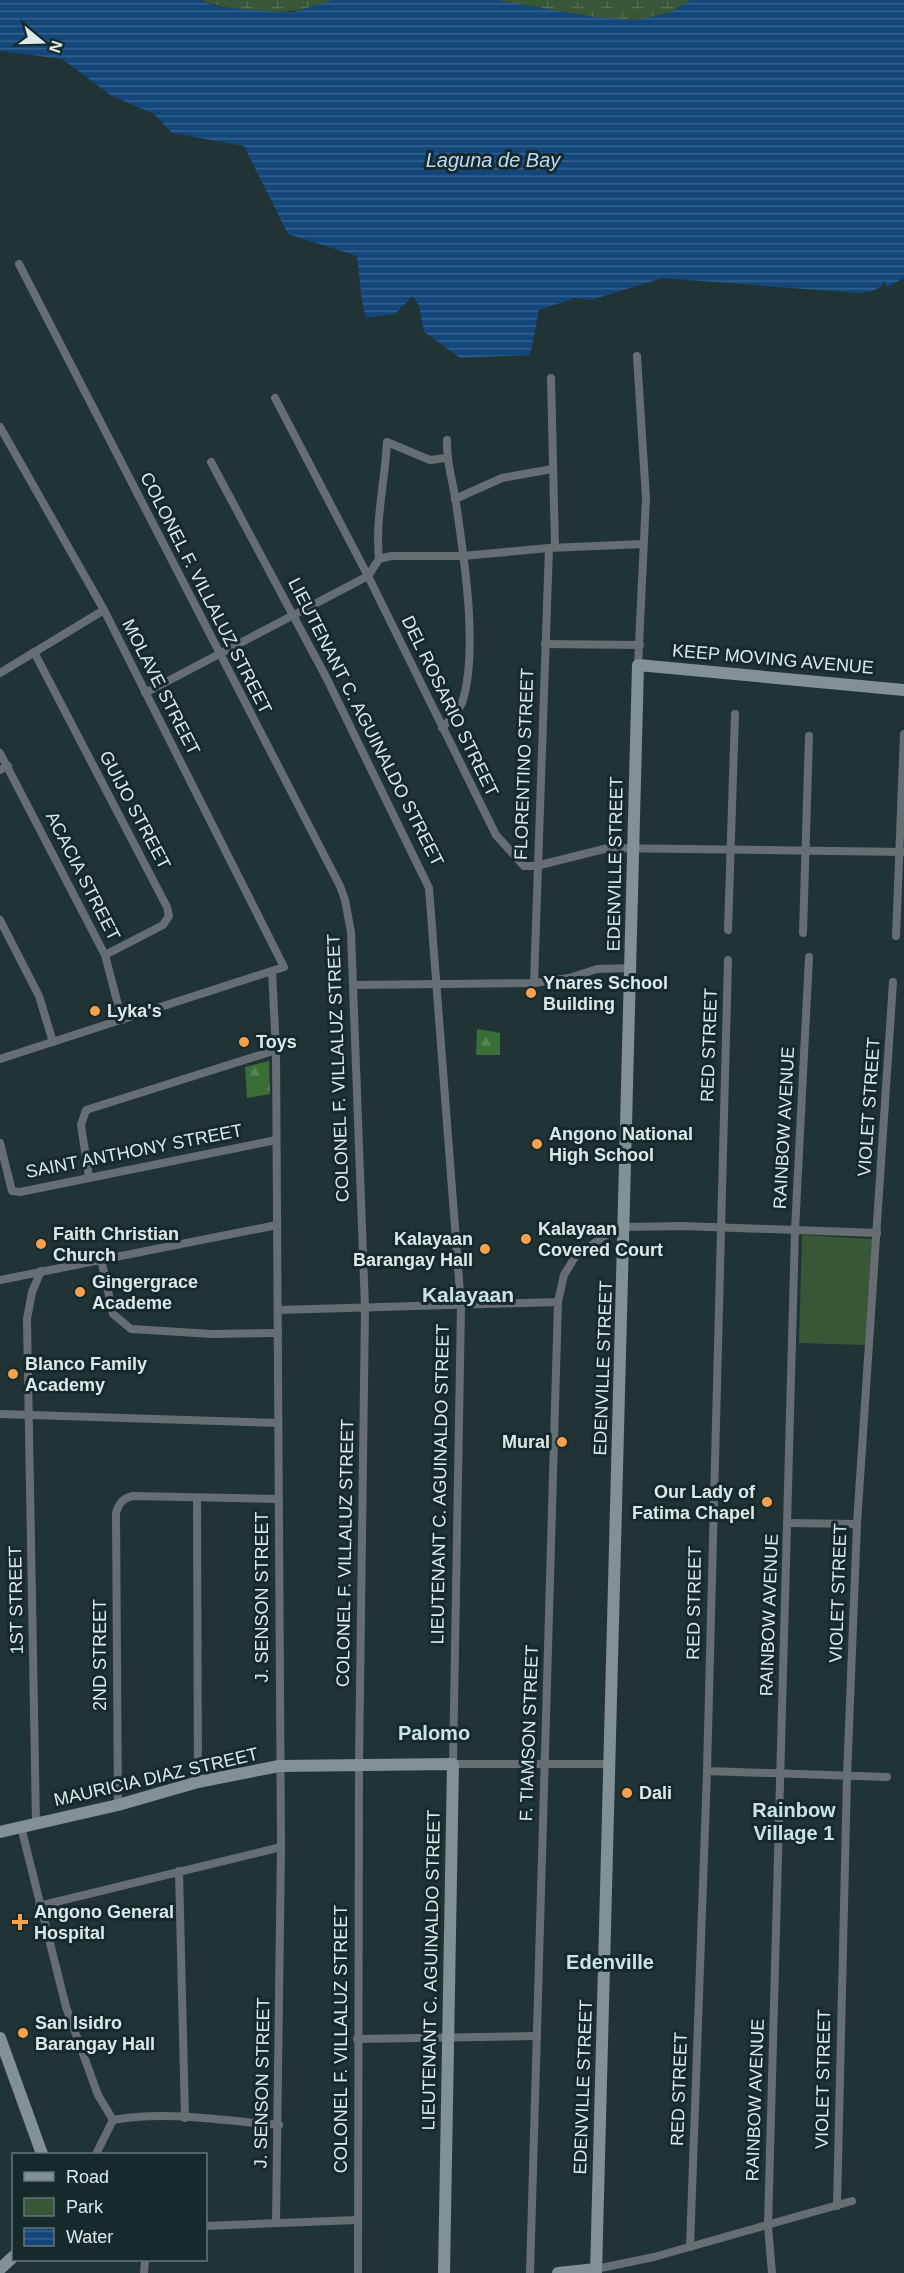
<svg xmlns="http://www.w3.org/2000/svg" width="904" height="2273" font-family="Arial,sans-serif">
<style>
.forest{fill:url(#forest-firs)}
.wetland{fill:url(#wetland-marsh)}
.park{fill:#375736}
.water{fill:url(#water-rules)}
.lines{fill:none;stroke-linecap:round;stroke-linejoin:round}
.street{stroke:#666e71;stroke-width:8}
.secondary{stroke:#839095;stroke-width:12}
.poi-dot{fill:#f9a04c;stroke:#172a2b;stroke-width:2}
.labels{text-anchor:middle;dominant-baseline:central;stroke-width:6;stroke-linejoin:round;paint-order:stroke}
.street-label{font-size:18px;fill:#dde9e9;stroke:#172a2b}
.poi-label{font-size:18px;font-weight:bold;fill:#dde9e9;stroke:#172a2b;text-anchor:start}
.water-label{font-size:20px;font-style:italic;fill:#bdd9f9;stroke:#172a2b}
.neighbourhood-label{font-size:20px;font-weight:bold;fill:#cce3e4;stroke:#172a2b}
.quarter-label{font-size:21px;font-weight:bold;fill:#cce3e4;stroke:#172a2b}
</style>
<defs>
<pattern id="forest-firs" width="22" height="20" patternUnits="userSpaceOnUse" patternTransform="scale(1.5)"><rect width="22" height="20" fill="#396e37"/><path d="M5 1l3.5 6h-7zM16 11l3.5 6h-7z" fill="#558354"/></pattern>
<pattern id="wetland-marsh" width="20" height="14" patternUnits="userSpaceOnUse" patternTransform="scale(1.5)"><rect width="20" height="14" fill="#375736"/><path d="M1 5h8M5 5V1M11 12h8M15 12V8" fill="none" stroke="#546f53"/></pattern>
<pattern id="water-rules" width="6" height="5" patternUnits="userSpaceOnUse" patternTransform="scale(1.5)"><rect width="6" height="5" fill="#13477b"/><path d="M0 2.5h6" fill="none" stroke="#35628e"/></pattern>
</defs>
<rect width="100%" height="100%" fill="#213435"/>
<g class="forest">
<polygon points="477,1029 500,1033 500,1055 476,1055"/>
<polygon points="269,1061 270,1094 247,1098 245,1067"/>
</g>
<g class="wetland">
<path d="M200,0H333C291,18 242,15 200,0Z"/>
<polygon points="496,0 691,0 670,13 637,20 593,17"/>
</g>
<polygon class="park" points="802,1235 872,1239 865,1345 799,1343"/>
<path class="water" d="M0,0H199L219,7L278,12H294L333,0H496L593,17L637,20L670,13L691,0H904V278L887,287L885,281C877,292 870,292 857,293L662,278L591,300L575,298L539,310L530,355L460,358L424,332L419,306L413,296L395,314L366,318L362,301L357,256L288,234L244,146L172,133L154,114L112,96L62,59L0,51Z"/>
<g class="lines">
<g class="street">
<polyline points="19,264 340,886 345,900 351,932 365,1308 359,1765 358,2273"/>
<polyline points="637,356 646,498 638,665"/>
<polyline points="551,378 555,547"/>
<polyline points="275,398 368,576 496,835 524,866 536,866 608,848 904,852"/>
<polyline points="0,427 104,610 284,967 0,1059"/>
<polyline points="211,462 326,677 429,888 461,1306 453,1764 610,1764"/>
<polyline points="455,499 502,478 552,469"/>
<path d="M379,559C375,520 385,481 387,442L430,460L446,458"/>
<polyline points="545,644 640,645"/>
<polyline points="34,652 167,907 169,916 163,925 105,955"/>
<polyline points="0,673 104,610"/>
<polyline points="145,693 368,576 379,559 391,556 463,556 549,548 643,544"/>
<path d="M442,728C449,721 458,712 462,703C479,651 464,558 456,503C453,481 446,462 447,440"/>
<polyline points="0,753 105,955 122,1020"/>
<polyline points="0,770 8,766"/>
<polyline points="0,920 39,996 53,1042"/>
<polyline points="728,930 735,714"/>
<polyline points="803,933 809,736"/>
<polyline points="896,936 904,734"/>
<polyline points="272,971 276,1050 281,1847 276,2223"/>
<polyline points="534,983 549,548"/>
<polyline points="353,985 534,983 569,978 597,969 630,968"/>
<polyline points="0,1143 12,1191 20,1192 276,1140"/>
<polyline points="89,1177 81,1125 86,1110 276,1050"/>
<polyline points="101,1259 113,1314 131,1329 212,1334 278,1333"/>
<polyline points="0,1280 277,1225"/>
<polyline points="278,1310 558,1302"/>
<polyline points="0,1414 277,1423"/>
<polyline points="197,1498 198,1782"/>
<polyline points="788,1523 857,1524"/>
<polyline points="707,1771 887,1777"/>
<path d="M118,1805L116,1513C119,1503 123,1498 133,1496L278,1499"/>
<polyline points="36,1823 27,1319 32,1292 41,1271"/>
<polyline points="21,1827 66,2007 98,2095 113,2120"/>
<polyline points="179,1871 185,2118"/>
<polyline points="39,1906 281,1847"/>
<polyline points="357,2039 537,2036"/>
<path d="M113,2120C166,2110 225,2121 279,2125"/>
<polyline points="96,2154 113,2120"/>
<polyline points="837,2206 847,1777 857,1524 893,982"/>
<polyline points="206,2226 357,2220"/>
<polyline points="690,2247 707,1771 728,960"/>
<polyline points="596,2269 654,2257 852,2201"/>
<polyline points="144,2273 145,2260"/>
<polyline points="530,2273 558,1302 564,1275 575,1257 606,1235 625,1227 683,1226 877,1233"/>
<polyline points="772,2273 768,2226 795,1230 809,957"/>
</g>
<g class="secondary">
<polyline points="0,1832 118,1805 198,1782 279,1766 453,1764 444,2273"/>
<polyline points="0,2038 42,2154"/>
<polyline points="0,2269 14,2256"/>
<polyline points="558,2273 596,2269"/>
<polyline points="596,2273 638,665 904,690"/>
</g>
</g>
<g class="poi-dot">
<circle cx="531" cy="993" r="6"/>
<circle cx="95" cy="1011" r="6"/>
<circle cx="244" cy="1042" r="6"/>
<circle cx="537" cy="1144" r="6"/>
<circle cx="526" cy="1239" r="6"/>
<circle cx="41" cy="1244" r="6"/>
<circle cx="485" cy="1249" r="6"/>
<circle cx="80" cy="1292" r="6"/>
<circle cx="13" cy="1374" r="6"/>
<circle cx="562" cy="1442" r="6"/>
<circle cx="767" cy="1502" r="6"/>
<circle cx="627" cy="1793" r="6"/>
<path d="M17 1913h6v6h6v6h-6v6h-6v-6h-6v-6h6z"/>
<circle cx="23" cy="2033" r="6"/>
</g>
<g class="labels">
<g class="street-label">
<text transform="translate(206 593) rotate(63)">COLONEL F. VILLALUZ STREET</text>
<text transform="translate(773 659) rotate(5)">KEEP MOVING AVENUE</text>
<text transform="translate(161 687) rotate(63)">MOLAVE STREET</text>
<text transform="translate(450 706) rotate(64)">DEL ROSARIO STREET</text>
<text transform="translate(366 722) rotate(63)">LIEUTENANT C. AGUINALDO STREET</text>
<text transform="translate(524 764) rotate(-88)">FLORENTINO STREET</text>
<text transform="translate(135 810) rotate(62)">GUIJO STREET</text>
<text transform="translate(615 864) rotate(-89)">EDENVILLE STREET</text>
<text transform="translate(83 876) rotate(63)">ACACIA STREET</text>
<text transform="translate(709 1045) rotate(-88)">RED STREET</text>
<text transform="translate(338 1068) rotate(-92)">COLONEL F. VILLALUZ STREET</text>
<text transform="translate(869 1107) rotate(-86)">VIOLET STREET</text>
<text transform="translate(784 1128) rotate(-87)">RAINBOW AVENUE</text>
<text transform="translate(134 1151) rotate(-11)">SAINT ANTHONY STREET</text>
<text transform="translate(603 1368) rotate(-88)">EDENVILLE STREET</text>
<text transform="translate(440 1484) rotate(-89)">LIEUTENANT C. AGUINALDO STREET</text>
<text transform="translate(345 1553) rotate(-89)">COLONEL F. VILLALUZ STREET</text>
<text transform="translate(838 1593) rotate(-88)">VIOLET STREET</text>
<text transform="translate(262 1597) rotate(-90)">J. SENSON STREET</text>
<text transform="translate(16 1600) rotate(-91)">1ST STREET</text>
<text transform="translate(694 1603) rotate(-89)">RED STREET</text>
<text transform="translate(769 1615) rotate(-88)">RAINBOW AVENUE</text>
<text transform="translate(100 1655) rotate(-90)">2ND STREET</text>
<text transform="translate(529 1733) rotate(-88)">F. TIAMSON STREET</text>
<text transform="translate(156 1777) rotate(-13)">MAURICIA DIAZ STREET</text>
<text transform="translate(431 1970) rotate(-89)">LIEUTENANT C. AGUINALDO STREET</text>
<text transform="translate(341 2039) rotate(-90)">COLONEL F. VILLALUZ STREET</text>
<text transform="translate(823 2079) rotate(-89)">VIOLET STREET</text>
<text transform="translate(262 2083) rotate(-89)">J. SENSON STREET</text>
<text transform="translate(583 2087) rotate(-88)">EDENVILLE STREET</text>
<text transform="translate(679 2089) rotate(-88)">RED STREET</text>
<text transform="translate(755 2100) rotate(-88)">RAINBOW AVENUE</text>
</g>
<g class="poi-label">
<text x="543" y="983">Ynares School<tspan x="543" dy="21">Building</tspan></text>
<text x="107" y="1011">Lyka's</text>
<text x="256" y="1042">Toys</text>
<text x="549" y="1134">Angono National<tspan x="549" dy="21">High School</tspan></text>
<text x="538" y="1229">Kalayaan<tspan x="538" dy="21">Covered Court</tspan></text>
<text x="53" y="1234">Faith Christian<tspan x="53" dy="21">Church</tspan></text>
<text x="473" y="1239" text-anchor="end">Kalayaan<tspan x="473" dy="21">Barangay Hall</tspan></text>
<text x="92" y="1282">Gingergrace<tspan x="92" dy="21">Academe</tspan></text>
<text x="25" y="1364">Blanco Family<tspan x="25" dy="21">Academy</tspan></text>
<text x="550" y="1442" text-anchor="end">Mural</text>
<text x="755" y="1492" text-anchor="end">Our Lady of<tspan x="755" dy="21">Fatima Chapel</tspan></text>
<text x="639" y="1793">Dali</text>
<text x="34" y="1912">Angono General<tspan x="34" dy="21">Hospital</tspan></text>
<text x="35" y="2023">San Isidro<tspan x="35" dy="21">Barangay Hall</tspan></text>
</g>
<g class="water-label">
<text x="493" y="160">Laguna de Bay</text>
</g>
<g class="neighbourhood-label">
<text x="434" y="1733">Palomo</text>
<text x="794" y="1810">Rainbow<tspan x="794" dy="23">Village 1</tspan></text>
<text x="610" y="1962">Edenville</text>
</g>
<g class="quarter-label">
<text x="468" y="1294">Kalayaan</text>
</g>
</g>
<rect x="12" y="2153" width="195" height="108" fill="#172a2b" stroke="#667677" stroke-width="1.5"/>
<rect x="24" y="2172" width="30" height="9" fill="#839095" stroke="#667677" stroke-width="1.5"/>
<text x="66" y="2183" font-size="18" fill="#dde9e9">Road</text>
<rect x="24" y="2198" width="30" height="18" fill="#375736" stroke="#667677" stroke-width="1.5"/>
<text x="66" y="2213" font-size="18" fill="#dde9e9">Park</text>
<rect x="24" y="2228" width="30" height="18" fill="url(#water-rules)" stroke="#667677" stroke-width="1.5"/>
<text x="66" y="2243" font-size="18" fill="#dde9e9">Water</text>
<g transform="translate(42 42) rotate(109)" stroke="#172a2b" stroke-width="4.5" paint-order="stroke">
<path d="M0-4.5L10 22L0 15L-10 22Z" fill="#dde9e9"/>
<text y="-9" font-size="16" font-weight="bold" text-anchor="middle" fill="#dde9e9">N</text>
</g>
</svg>
